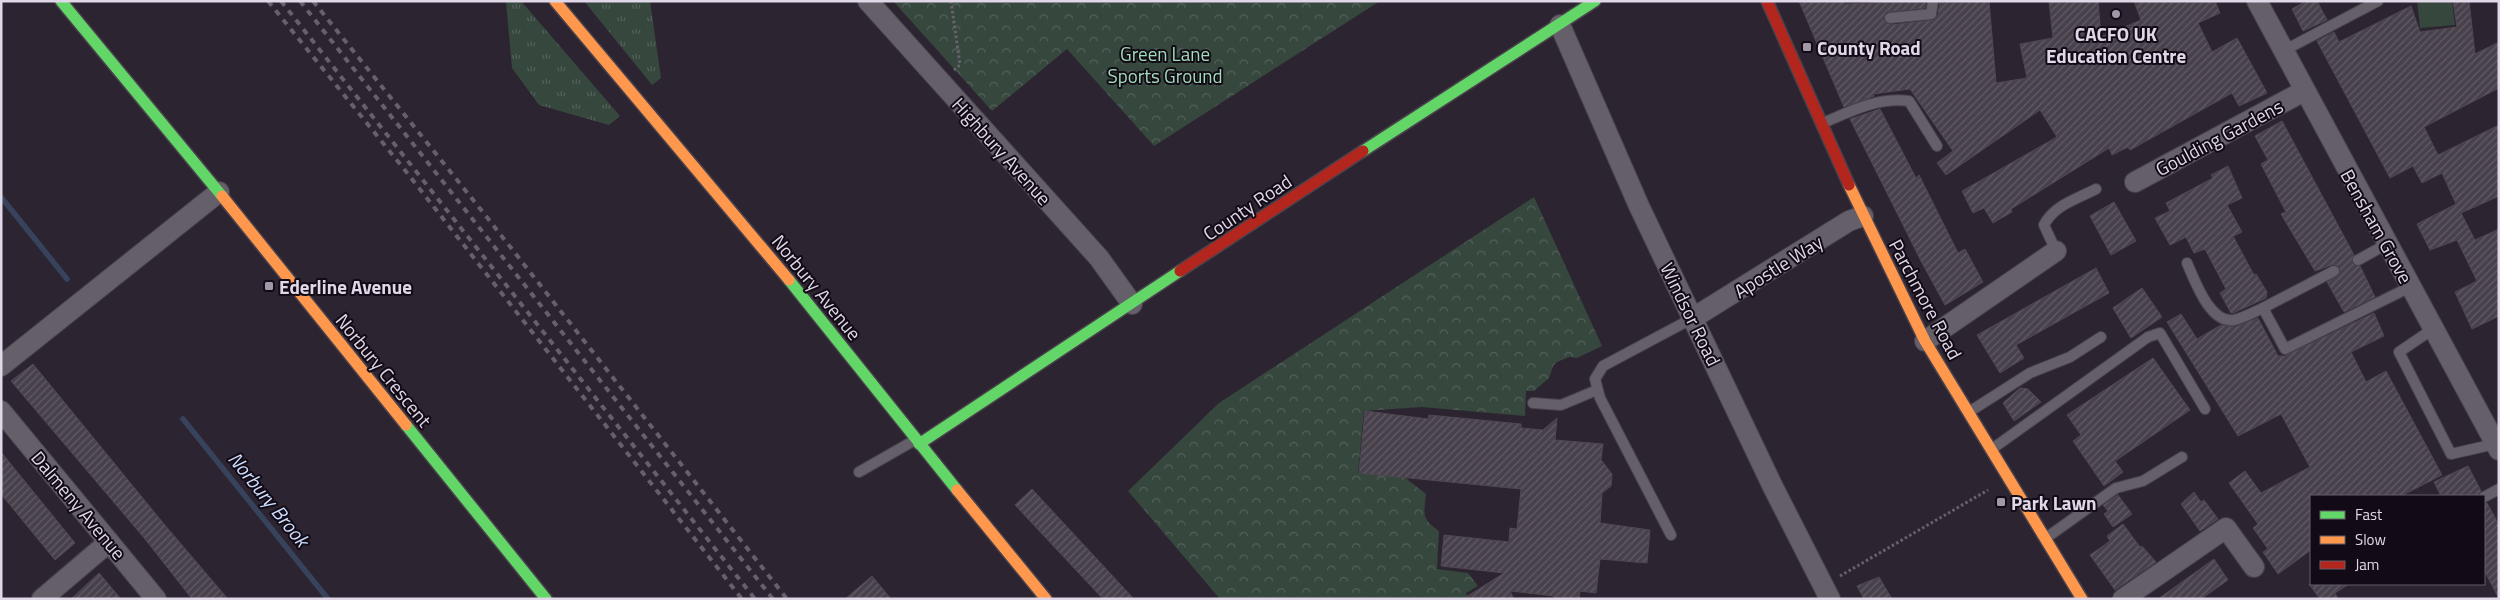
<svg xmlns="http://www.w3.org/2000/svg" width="2500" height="600" font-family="'Titillium Web',sans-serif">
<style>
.grass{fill:url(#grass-tufts)}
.park{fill:url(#park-crowns)}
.garden{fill:#36473e}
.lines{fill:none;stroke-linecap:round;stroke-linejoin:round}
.stream{stroke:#37435d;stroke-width:5.5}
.building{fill:url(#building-hatch);stroke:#4f4853}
.lane-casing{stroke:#49424d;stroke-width:12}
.street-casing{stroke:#49424d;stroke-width:22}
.fast-casing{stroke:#49424d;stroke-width:14}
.slow-casing{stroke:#49424d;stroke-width:14}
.jam-casing{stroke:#49424d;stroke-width:14}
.path{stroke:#68626c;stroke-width:3;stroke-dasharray:2.5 2.5;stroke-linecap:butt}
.lane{stroke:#655f69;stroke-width:10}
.street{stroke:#655f69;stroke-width:20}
.fast{stroke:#63d668;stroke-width:11}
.slow{stroke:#ff974d;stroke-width:11}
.jam{stroke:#b3261e;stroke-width:11}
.rail{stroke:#67606a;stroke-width:4;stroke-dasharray:6 6;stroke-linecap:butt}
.poi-dot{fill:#a198a7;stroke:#120b16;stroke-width:2}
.labels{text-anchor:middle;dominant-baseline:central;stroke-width:4;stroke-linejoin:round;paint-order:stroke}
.poi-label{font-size:19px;font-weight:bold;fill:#e0d7e7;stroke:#120b16;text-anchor:start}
.park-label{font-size:19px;fill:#a0dcb8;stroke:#120b16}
.street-label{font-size:19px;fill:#e0d7e7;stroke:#120b16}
.water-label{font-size:20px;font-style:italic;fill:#cddefe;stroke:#120b16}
</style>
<defs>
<pattern id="grass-tufts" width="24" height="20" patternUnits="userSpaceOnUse" patternTransform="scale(1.25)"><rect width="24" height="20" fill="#36473e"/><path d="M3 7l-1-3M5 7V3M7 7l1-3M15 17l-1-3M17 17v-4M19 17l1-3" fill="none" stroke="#53615a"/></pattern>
<pattern id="park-crowns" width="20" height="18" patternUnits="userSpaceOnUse" patternTransform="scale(1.25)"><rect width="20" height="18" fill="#36473e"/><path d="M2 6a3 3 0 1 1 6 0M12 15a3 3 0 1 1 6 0" fill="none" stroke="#53615a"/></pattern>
<pattern id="building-hatch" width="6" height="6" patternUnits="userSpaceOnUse" patternTransform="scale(1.25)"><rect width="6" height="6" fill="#48414c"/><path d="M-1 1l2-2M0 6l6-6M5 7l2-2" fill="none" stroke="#625c66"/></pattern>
</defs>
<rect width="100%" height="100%" fill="#2c2430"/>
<g class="grass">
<polygon points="521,1 620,116 609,125 539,105 512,68 506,2"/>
<polygon points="584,1 650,1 661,78 652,85"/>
</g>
<g class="park">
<polygon points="893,1 1380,1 1154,146 1067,49 992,111"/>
<path d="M1534,197L1602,346L1577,358L1569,357L1557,362L1553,366L1549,378L1534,391H1526L1525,416L1422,407L1364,411L1358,473L1403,476L1426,494C1424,515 1421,518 1439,531L1437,569L1468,573L1478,586L1466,593L1469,599H1220L1128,491L1219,403Z"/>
</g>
<polygon class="garden" points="2417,1 2452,1 2455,25 2420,28"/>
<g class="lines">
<g class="stream">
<polyline points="1,197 67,279"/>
<polyline points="183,419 328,599"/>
</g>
</g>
<g class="building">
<polygon points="1799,1 1843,1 1844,4 1926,1 1925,8 1886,12 1883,19 1891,25 1934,20 1938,15 1940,1 1989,1 1996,83 2027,78 2020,44 2053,38 2049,1 2098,1 2101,37 2141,20 2134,1 2215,1 2220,13 2198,23 2212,52 2237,38 2267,93 2239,106 2232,93 2130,150 2128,147 2112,155 2109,148 2011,209 2012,212 1993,223 1984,208 1973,213 1962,191 2057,137 2040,110 1946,175 1937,163 1953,151 1910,89 1873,94 1874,96 1844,107"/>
<polygon points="2306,1 2317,1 2327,20 2303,31 2292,9"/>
<polygon points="2453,1 2469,1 2475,54 2499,42 2499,88 2424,127 2438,155 2499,125 2499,196 2461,213 2475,240 2499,229 2499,316 2472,329 2455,292 2477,281 2457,240 2430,250 2417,224 2456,204 2442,173 2422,183 2413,166 2390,178 2317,41 2334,32 2339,42 2411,6 2420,32 2457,27"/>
<polygon points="1880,109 1916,178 1919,175 1958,253 1965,249 1983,282 1945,305 1921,261 1850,119"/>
<polygon points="2282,121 2354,255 2352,263 2360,266 2375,297 2344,312 2327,282 2339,275 2340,267 2334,264 2315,271 2281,214 2286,212 2261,164 2268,160 2255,136"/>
<polygon points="2228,166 2242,198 2227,205 2242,232 2233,236 2254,275 2256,274 2267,292 2266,298 2233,313 2231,313 2220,293 2226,289 2205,249 2194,253 2186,237 2170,245 2155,218 2170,211 2166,203 2213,178 2211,175"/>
<polygon points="2114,202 2136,241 2111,255 2090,216"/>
<polygon points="2096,268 2109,293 2016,345 2024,358 2000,373 1977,335"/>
<polygon points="2142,288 2162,317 2131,338 2113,308"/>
<polygon points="2374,313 2384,336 2351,352 2366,382 2386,371 2442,475 2401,496 2311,496 2311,550 2278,574 2263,552 2268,549 2253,528 2258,524 2229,483 2245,471 2261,493 2310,467 2281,414 2238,436 2167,322 2181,314 2197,339 2221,325 2235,327 2258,318 2278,356 2285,356"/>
<polygon points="2153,358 2190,410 2115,461 2123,472 2104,486 2073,441 2081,435 2067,415"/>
<polygon points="33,364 164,524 228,599 192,599 145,539 11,381"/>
<polygon points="2020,388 2028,389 2041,402 2014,421 2003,403"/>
<polygon points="1365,411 1428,419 1429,415 1521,424 1521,428 1543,430 1557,418 1555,440 1603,444 1601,460 1612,474 1611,486 1602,493 1600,523 1650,530 1647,563 1600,559 1596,593 1580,591 1579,599 1554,599 1554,596 1510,591 1514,599 1463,599 1504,573 1441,566 1444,535 1509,542 1510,528 1517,529 1521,489 1359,473"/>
<polygon points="1,452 75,543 55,560 1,494"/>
<polygon points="2468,466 2481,491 2477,496 2441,496 2434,482"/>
<polygon points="1032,489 1134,599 1103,599 1015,505"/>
<polygon points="2194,492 2201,502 2204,500 2218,519 2200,531 2181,504"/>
<polygon points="2118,495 2132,514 2113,527 2104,514 2108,511 2103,505"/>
<polygon points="2487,503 2499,525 2499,599 2484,570 2484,504"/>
<polygon points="2123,524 2140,547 2142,546 2156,562 2115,590 2090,555 2110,541 2107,536"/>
<polygon points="2214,559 2228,580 2201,599 2158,599"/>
<polygon points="99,573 121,599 71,599"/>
<polygon points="872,576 891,599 845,599"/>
<polygon points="1879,577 1892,599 1864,599 1857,586"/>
<polygon points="2309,584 2349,584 2335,593 2338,599 2320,599"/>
</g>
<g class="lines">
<defs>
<g id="lane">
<polyline points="1890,18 1931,14 1933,1"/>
<polyline points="2283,51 2378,1"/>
<path d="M1823,123C1851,111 1878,97 1909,101L1937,146"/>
<path d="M2056,251L2044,225C2054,205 2077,199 2096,189"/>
<polyline points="2358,260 2387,244"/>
<path d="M2187,263C2195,281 2210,324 2234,320C2243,318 2254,312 2263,308"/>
<polyline points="2334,271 2263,308 2285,349 2410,287"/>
<polyline points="2433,329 2399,352 2451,454 2495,444"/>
<polyline points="1533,403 1561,405 1597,390"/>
<polyline points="1969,412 2030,373 2070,357 2101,337"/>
<polyline points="1992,449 2148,337 2160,333 2205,409"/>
<polyline points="859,472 915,440"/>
<polyline points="2484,497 2499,489"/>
<polyline points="1671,535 1600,398 1595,379 1603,366 1693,318"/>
<polyline points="2046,538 2116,488 2143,481 2182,457"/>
</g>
<g id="street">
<polyline points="868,1 1099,258 1132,304"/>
<polyline points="2257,1 2499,450"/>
<polyline points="1560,25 1639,206 1773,487 1830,599"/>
<polyline points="2135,182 2304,91"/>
<polyline points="1693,318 1849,221 1863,216"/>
<polyline points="1925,341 2056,251"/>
<polyline points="1,366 219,192"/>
<polyline points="1,411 156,599"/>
<polyline points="42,599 109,542"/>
<polyline points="2123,599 2226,528 2254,567"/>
</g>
<g id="fast">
<polyline points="61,1 222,196"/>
<polyline points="1363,151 1595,1"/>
<polyline points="789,280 957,490"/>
<polyline points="406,425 546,599"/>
<polyline points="919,444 1180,271"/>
</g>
<g id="slow">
<polyline points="555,1 789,280"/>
<polyline points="1849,185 1925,341 2082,599"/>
<polyline points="222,196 406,425"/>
<polyline points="957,490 1046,599"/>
</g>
<g id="jam">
<polyline points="1767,1 1849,185"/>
<polyline points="1180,271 1363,151"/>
</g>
</defs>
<use href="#lane" class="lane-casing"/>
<use href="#street" class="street-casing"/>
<use href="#fast" class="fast-casing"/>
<use href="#slow" class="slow-casing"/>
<use href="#jam" class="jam-casing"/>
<g class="path">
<polyline points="951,1 960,65 954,70"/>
<polyline points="1840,576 1988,490"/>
</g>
<use href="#lane" class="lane"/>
<use href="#street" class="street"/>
<use href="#fast" class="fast"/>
<use href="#slow" class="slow"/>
<use href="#jam" class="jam"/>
<g class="rail">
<polyline points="268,1 404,169 742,599"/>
<polyline points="281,1 755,599"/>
<polyline points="300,1 773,599"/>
<polyline points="313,1 482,211 787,599"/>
</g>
</g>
<g class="poi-dot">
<circle cx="2116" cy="14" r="5"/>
<rect x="1802" y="42" width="10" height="10" rx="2.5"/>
<rect x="264" y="281" width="10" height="10" rx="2.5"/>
<rect x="1996" y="497" width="10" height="10" rx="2.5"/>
</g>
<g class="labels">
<g class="poi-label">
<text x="2116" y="33" text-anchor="middle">CACFO UK<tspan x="2116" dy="22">Education Centre</tspan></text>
<text x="1817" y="47">County Road</text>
<text x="279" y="286">Ederline Avenue</text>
<text x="2011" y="502">Park Lawn</text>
</g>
<g class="park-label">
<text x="1165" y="53">Green Lane<tspan x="1165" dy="22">Sports Ground</tspan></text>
</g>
<g class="street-label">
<text transform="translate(2219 137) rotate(-28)">Goulding Gardens</text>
<text transform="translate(1002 151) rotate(48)">Highbury Avenue</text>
<text transform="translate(1247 207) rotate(-34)">County Road</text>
<text transform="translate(2377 226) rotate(61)">Bensham Grove</text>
<text transform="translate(1778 266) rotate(-32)">Apostle Way</text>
<text transform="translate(817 287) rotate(51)">Norbury Avenue</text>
<text transform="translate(1926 299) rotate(62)">Parchmore Road</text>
<text transform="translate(1691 314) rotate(64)">Windsor Road</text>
<text transform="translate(384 370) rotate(51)">Norbury Crescent</text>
<text transform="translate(79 505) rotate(50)">Dalmeny Avenue</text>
</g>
<g class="water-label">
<text transform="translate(269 499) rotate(51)">Norbury Brook</text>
</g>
</g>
<rect width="2500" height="600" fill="none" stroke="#e0d7e7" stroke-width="5"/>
<rect x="2310" y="495" width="175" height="90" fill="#120b16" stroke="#645d6a"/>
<rect x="2320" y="511" width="25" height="8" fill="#63d668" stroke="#645d6a"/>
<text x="2355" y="520" font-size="15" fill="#e0d7e7">Fast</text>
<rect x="2320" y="536" width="25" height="8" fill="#ff974d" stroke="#645d6a"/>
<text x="2355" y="545" font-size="15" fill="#e0d7e7">Slow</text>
<rect x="2320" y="561" width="25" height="8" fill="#b3261e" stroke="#645d6a"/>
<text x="2355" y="570" font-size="15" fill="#e0d7e7">Jam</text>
</svg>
